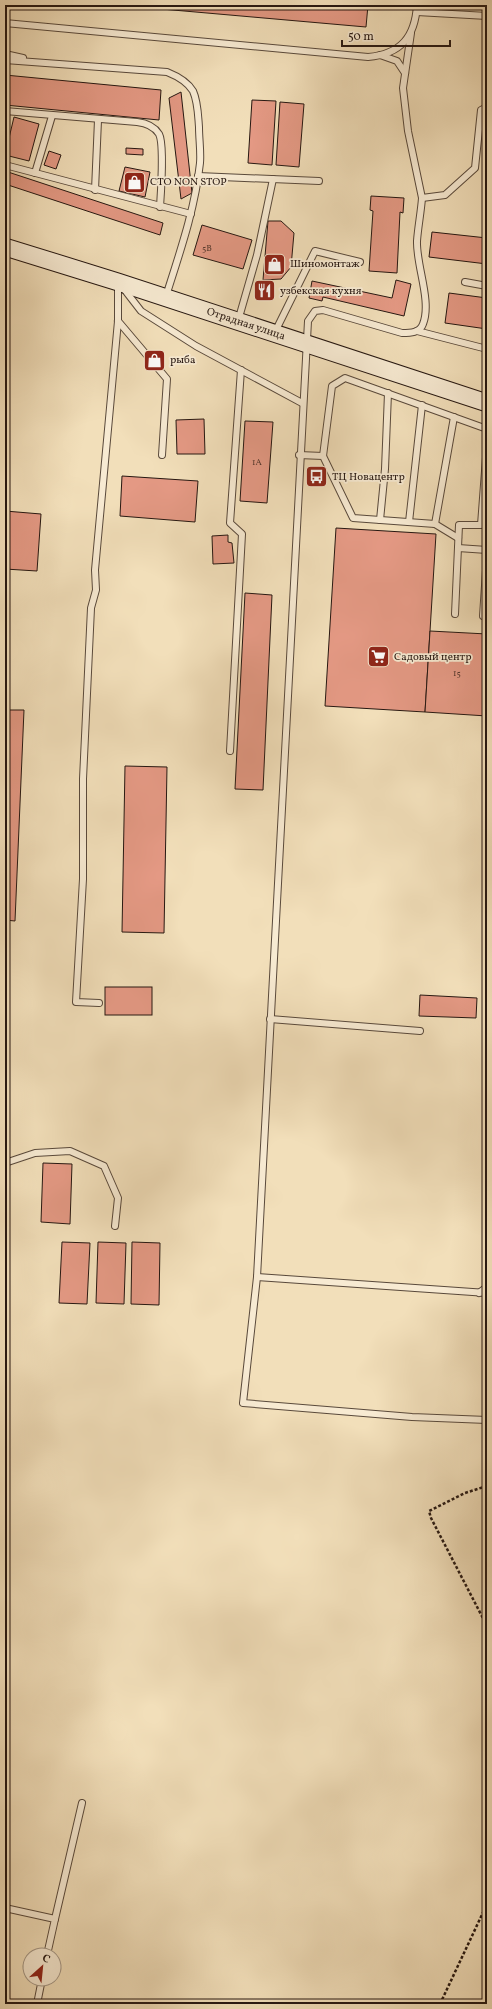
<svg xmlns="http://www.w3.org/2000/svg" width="492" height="2009" font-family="Vollkorn,serif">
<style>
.building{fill:#e49984;stroke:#261711}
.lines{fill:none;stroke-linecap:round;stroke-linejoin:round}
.service-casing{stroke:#59493b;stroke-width:8}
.secondary-casing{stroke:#261711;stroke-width:19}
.path{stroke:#261711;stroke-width:2.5;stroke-dasharray:3 2;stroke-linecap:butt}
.service{stroke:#f7ead2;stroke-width:6}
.secondary{stroke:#f7ead2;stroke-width:17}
.labels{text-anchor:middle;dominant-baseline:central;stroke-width:3.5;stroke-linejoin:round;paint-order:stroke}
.number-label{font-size:9px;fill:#56382e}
.poi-label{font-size:11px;fill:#261711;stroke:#f7ead2;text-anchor:start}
.street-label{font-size:11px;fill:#261711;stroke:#f7ead2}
</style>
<rect width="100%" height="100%" fill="#f2dfba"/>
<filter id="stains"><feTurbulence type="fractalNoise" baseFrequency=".005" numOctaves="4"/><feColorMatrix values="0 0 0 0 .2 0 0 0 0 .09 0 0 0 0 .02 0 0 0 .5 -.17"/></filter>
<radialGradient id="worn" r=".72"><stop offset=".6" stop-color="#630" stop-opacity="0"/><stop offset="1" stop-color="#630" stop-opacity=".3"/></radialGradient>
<g class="building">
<polygon points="116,5 368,5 366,27"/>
<polygon points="5,75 161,90 159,120 5,105"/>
<polygon points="181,92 192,193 181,199 169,98"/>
<polygon points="252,100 276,101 272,165 248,163"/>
<polygon points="280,102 304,104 299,167 276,165"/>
<polygon points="14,117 39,124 29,161 5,155"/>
<polygon points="126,148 143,149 143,155 126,154"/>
<polygon points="49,151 61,155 56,169 44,165"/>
<polygon points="125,167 150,172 145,197 119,191"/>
<polygon points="5,171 163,223 160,235 5,184"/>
<polygon points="371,196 404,198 403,213 400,212 397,273 369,271 373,211 370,210"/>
<polygon points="268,221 281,221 294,233 291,267 281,279 263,280"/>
<polygon points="202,225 252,240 243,269 193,255"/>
<polygon points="432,232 487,238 487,264 429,257"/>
<polygon points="396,280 411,284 404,316 323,297 322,301 309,298 312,281 392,298"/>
<polygon points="449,293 487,298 487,329 445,323"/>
<polygon points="5,353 8,353 6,433 5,433"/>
<polygon points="204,419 205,454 177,454 176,420"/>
<polygon points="245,421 273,422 267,503 240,501"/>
<polygon points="122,476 198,481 195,522 120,516"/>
<polygon points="5,511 41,514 37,571 5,569"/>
<polygon points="336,528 436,534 425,712 325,706"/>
<polygon points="228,535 228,542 232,543 234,563 213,564 212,536"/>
<polygon points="245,593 272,595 263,790 235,789"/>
<polygon points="430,631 487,634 487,716 425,712"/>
<polygon points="5,710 24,710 15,921 5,920"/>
<polygon points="125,766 167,767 164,933 122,932"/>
<rect x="105" y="987" width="47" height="28"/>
<polygon points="420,995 477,998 476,1018 419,1016"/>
<polygon points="43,1163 72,1164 70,1224 41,1222"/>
<polygon points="62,1242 90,1243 87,1304 59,1303"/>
<polygon points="98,1242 126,1243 124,1304 96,1303"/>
<polygon points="132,1242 160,1243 159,1305 131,1304"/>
</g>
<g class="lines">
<defs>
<g id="service">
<polyline points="417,12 487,16"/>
<path d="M5,23L368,57C401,54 415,37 417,5"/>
<polyline points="411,33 403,88 408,131 422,198 445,195 475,168 481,110 487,107"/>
<polyline points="5,54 23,58"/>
<polyline points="380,55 397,61 405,73"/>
<path d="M5,60L167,72C177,76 187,81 193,91C198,102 198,115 199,127C199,139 201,152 200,163C195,209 180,252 166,296"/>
<path d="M5,111L137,122C146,123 154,126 159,134C164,143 161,193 160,207"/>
<polyline points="5,165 191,214"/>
<polyline points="35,173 52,116"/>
<polyline points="198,176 319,181"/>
<polyline points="95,190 98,120"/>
<path d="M422,198C421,212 418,227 417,241C416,265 432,301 423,324C420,333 410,333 402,333L323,310L315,311L308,321L257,1277L243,1403L412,1417L487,1420"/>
<polyline points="465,282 487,286"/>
<polyline points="124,289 141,311 196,346 302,403"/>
<polyline points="118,321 167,379 162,455"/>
<polyline points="238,321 257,255 273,179"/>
<polyline points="417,331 487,349"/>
<polyline points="275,332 315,251 360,262"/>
<polyline points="299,455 323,456 353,518 435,524 458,538"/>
<polyline points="323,456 332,386 345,378 487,429"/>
<polyline points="380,520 385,469 388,393"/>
<polyline points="409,522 422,405"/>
<polyline points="435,524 454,417"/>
<polyline points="458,548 487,550"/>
<polyline points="455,614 459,525 481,525 487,444"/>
<polyline points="483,616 487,555"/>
<polyline points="230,751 242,534 230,523 241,370"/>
<polyline points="99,1003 76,1002 83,879 83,779 91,608 96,590 95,570 118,321 118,283"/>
<polyline points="270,1019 420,1031"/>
<polyline points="5,1163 35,1153 70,1151 104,1166 118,1198 115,1226"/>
<polyline points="257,1277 487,1293"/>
<polyline points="479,1293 487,1287"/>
<polyline points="5,1908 55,1919 47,1955"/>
<polyline points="55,1919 82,1803"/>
<polyline points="37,2004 42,1979"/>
</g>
<g id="secondary">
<path id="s1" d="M5,247L118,282L487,403"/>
</g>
</defs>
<use href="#service" class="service-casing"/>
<use href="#secondary" class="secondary-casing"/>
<g class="path">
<polyline points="487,1486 465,1493 429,1511 431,1518 487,1626"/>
<polyline points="440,2004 487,1904"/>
</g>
<use href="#service" class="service"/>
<use href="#secondary" class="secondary"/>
</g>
<defs>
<symbol id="shop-square" viewBox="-11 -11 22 22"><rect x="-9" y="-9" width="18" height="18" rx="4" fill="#8f2418" stroke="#f7ead2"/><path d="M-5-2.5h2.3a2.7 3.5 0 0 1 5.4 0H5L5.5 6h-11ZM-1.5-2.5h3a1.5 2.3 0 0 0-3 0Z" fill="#fff"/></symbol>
<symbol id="restaurant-square" viewBox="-11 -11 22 22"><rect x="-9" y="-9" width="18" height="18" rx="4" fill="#8f2418" stroke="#f7ead2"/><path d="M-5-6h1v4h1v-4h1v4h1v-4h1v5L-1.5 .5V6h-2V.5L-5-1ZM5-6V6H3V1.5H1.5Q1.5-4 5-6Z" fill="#fff"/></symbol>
<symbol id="bus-square" viewBox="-11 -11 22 22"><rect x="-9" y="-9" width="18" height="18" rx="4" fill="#8f2418" stroke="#f7ead2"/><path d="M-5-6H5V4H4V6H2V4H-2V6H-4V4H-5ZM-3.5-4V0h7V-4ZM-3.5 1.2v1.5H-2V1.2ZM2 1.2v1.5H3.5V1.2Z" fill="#fff"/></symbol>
<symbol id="supermarket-square" viewBox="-11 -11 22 22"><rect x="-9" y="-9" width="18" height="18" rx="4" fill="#8f2418" stroke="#f7ead2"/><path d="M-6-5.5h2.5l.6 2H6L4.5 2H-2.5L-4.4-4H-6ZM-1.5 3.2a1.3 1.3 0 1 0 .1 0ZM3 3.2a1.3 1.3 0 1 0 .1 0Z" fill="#fff"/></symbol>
</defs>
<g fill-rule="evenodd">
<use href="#shop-square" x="122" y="170" width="25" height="25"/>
<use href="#shop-square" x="262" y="252" width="25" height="25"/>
<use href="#restaurant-square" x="252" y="278" width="25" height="25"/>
<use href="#shop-square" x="142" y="348" width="25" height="25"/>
<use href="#bus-square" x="304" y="464" width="25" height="25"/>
<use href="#supermarket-square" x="366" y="644" width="25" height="25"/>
</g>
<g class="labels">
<g class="number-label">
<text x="207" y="248">5В</text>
<text x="257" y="462">1А</text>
<text x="457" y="673">15</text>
</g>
<g class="poi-label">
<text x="150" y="182">СТО NON STOP</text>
<text x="290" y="264">Шиномонтаж</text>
<text x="280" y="291">узбекская кухня</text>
<text x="170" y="360">рыба</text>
<text x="332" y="477">ТЦ Новацентр</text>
<text x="394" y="657">Садовый центр</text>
</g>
<g class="street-label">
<text stroke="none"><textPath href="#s1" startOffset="253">Отрадная улица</textPath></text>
</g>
</g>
<rect width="492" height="2009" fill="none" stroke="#f2dfba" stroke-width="20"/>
<rect x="6" y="6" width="480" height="1997" fill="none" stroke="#261711" stroke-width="2"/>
<rect x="10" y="10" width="472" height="1989" fill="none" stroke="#261711"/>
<g transform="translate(42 1967) rotate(27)"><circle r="19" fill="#f7ead2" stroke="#a39685"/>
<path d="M0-3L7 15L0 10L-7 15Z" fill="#8f2418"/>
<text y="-6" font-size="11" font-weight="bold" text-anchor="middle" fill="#261711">С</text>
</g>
<path d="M342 40v6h108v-6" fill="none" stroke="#261711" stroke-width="2"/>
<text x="348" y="40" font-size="12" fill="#261711" stroke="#f7ead2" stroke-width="3" paint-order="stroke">50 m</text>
<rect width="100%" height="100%" filter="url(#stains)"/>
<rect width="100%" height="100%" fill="url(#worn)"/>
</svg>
